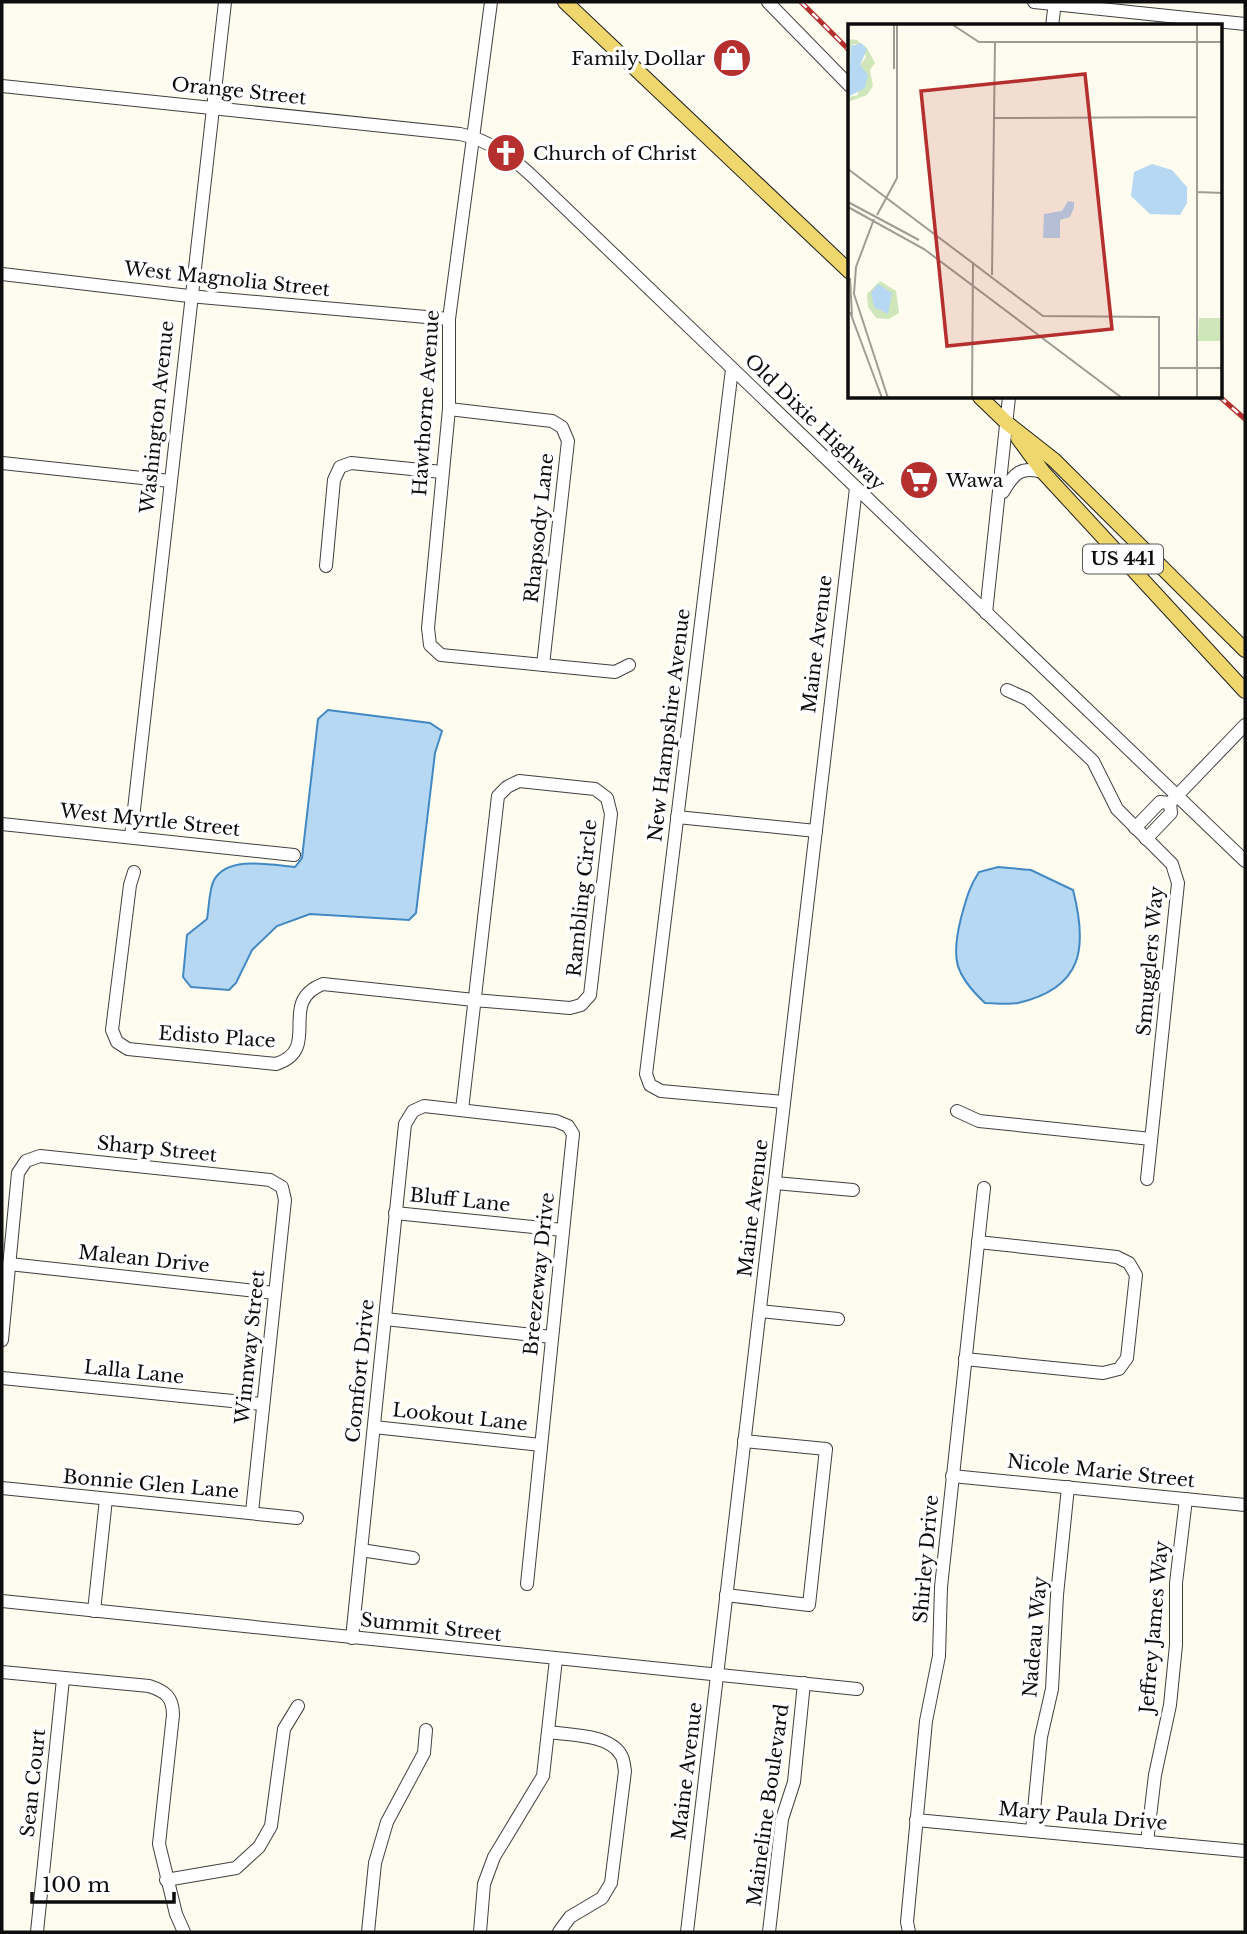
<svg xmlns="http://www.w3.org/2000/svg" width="1247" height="1934" font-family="'Libre Baskerville',serif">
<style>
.water{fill:#b6d8f2;stroke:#4289c4;stroke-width:2}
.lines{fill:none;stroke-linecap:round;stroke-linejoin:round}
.minor-casing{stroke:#404040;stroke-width:14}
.major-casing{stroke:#1e1e1e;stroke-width:16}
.minor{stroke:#fff;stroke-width:12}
.major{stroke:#efd66d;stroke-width:14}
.rail-casing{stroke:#b42f2e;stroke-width:5}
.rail{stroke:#fff;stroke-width:2.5;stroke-dasharray:8;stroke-linecap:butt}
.labels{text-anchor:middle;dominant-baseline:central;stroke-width:7;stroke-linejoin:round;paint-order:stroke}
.shield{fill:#fff;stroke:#565656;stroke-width:2}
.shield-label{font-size:18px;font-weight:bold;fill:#0d0d0d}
.poi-label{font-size:19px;fill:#0d0d0d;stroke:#fff;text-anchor:start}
.street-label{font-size:19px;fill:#0d0d0d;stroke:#fff}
.inset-road{fill:none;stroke:#9e9c94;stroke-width:2}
.view{fill:#b42f2e;fill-opacity:0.15;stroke:#b42f2e;stroke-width:3.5}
.inset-edge{fill:none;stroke:#0d0d0d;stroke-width:3.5}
</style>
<rect width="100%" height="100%" fill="#fefcee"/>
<g class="water">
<path d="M328,710L430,723L442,731L435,753L416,913L409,920L310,914L277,926L252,950L236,983L229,990L191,987L183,977L187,935L207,919C209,908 209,889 214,880C228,855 272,865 295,867L302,858L318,719Z"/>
<path d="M998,867L1031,870L1073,890C1088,948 1083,988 1018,1003C1008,1005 995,1003 985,1003C954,974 951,958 961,918C966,900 969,887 979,872Z"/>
</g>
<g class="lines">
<defs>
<g id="minor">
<polyline points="491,2 449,319 449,409 428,628 430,645 441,655 615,672 629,665"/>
<polyline points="768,2 850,86"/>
<polyline points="1034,2 1245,24"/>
<polyline points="1052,26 1055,2"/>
<path d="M2,86L460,134C489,140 512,157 533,177L1245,861"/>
<polyline points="2,274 189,296 449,319"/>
<polyline points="732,369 646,1074 650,1085 661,1091 784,1102"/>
<polyline points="449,409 552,421 562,427 568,441 543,665"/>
<polyline points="2,463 170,481"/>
<path d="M1003,492C1014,473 1021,466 1043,472"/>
<polyline points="326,566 334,480 340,467 351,463 442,472"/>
<polyline points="986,613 1009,397"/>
<polyline points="1007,690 1027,699 1093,761 1117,809 1172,864 1178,883 1147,1179"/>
<polyline points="1170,803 1245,725"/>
<polyline points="677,817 816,831"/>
<polyline points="2,824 294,855"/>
<polyline points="1135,828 1160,802 1170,803"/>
<path d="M131,836C162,558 193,280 225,2"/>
<polyline points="1146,839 1171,813 1170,803"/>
<path d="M134,872L130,885L112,1030L117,1042L128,1049L276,1064C323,1049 276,1002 323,984L474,1000L570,1008L581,1005L590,995L611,814L607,798L595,789L519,781L507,787L498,796L462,1110"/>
<polyline points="957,1111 979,1121 1151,1139"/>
<polyline points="775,1183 853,1190"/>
<polyline points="395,1213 563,1230"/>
<polyline points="9,1264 275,1293"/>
<polyline points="760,1311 838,1319"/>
<polyline points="385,1319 552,1337"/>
<polyline points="2,1340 18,1173 26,1161 40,1156 270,1180 282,1187 285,1200 252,1512"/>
<polyline points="965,1359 1103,1373 1119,1369 1127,1358 1136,1275 1129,1263 1117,1257 978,1242"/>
<polyline points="2,1378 262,1404"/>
<polyline points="374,1427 541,1445"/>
<polyline points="952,1476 1245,1505"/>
<polyline points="2,1488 297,1518"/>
<polyline points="361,1550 413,1558"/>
<polyline points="726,1595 809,1605 826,1449 744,1441"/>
<polyline points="2,1601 857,1689"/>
<polyline points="94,1611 106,1499"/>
<polyline points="352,1638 405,1124 413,1111 424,1106 556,1121 568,1126 573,1134 527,1584"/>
<path d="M2,1672L149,1686C165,1691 173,1697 173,1715L159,1844L176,1914L184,1932"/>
<path d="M548,1732C569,1735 609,1734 621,1755C624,1759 624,1767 625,1771L611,1883L602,1898L570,1917L559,1932"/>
<polyline points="916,1820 1245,1851"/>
<polyline points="1032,1831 1041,1737 1052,1689 1057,1595 1068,1487"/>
<polyline points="1147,1842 1155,1775 1170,1705 1176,1645 1176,1583 1186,1499"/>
<polyline points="166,1880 236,1868 259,1847 271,1826 284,1729 298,1706"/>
<polyline points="37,1932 63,1679"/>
<polyline points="368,1932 375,1863 387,1822 424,1753 426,1730"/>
<polyline points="480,1932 484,1884 494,1857 543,1776 556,1659"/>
<polyline points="687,1932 856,488"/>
<polyline points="769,1932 782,1819 794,1782 804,1683"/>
<polyline points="909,1932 907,1922 926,1721 939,1656 941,1587 984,1188"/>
</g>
<g id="major">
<polyline points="565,2 850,272"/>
<polyline points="980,397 1007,423 1054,460 1245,650"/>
<polyline points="1018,438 1043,472 1245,691"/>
</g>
</defs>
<use href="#minor" class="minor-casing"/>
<use href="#major" class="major-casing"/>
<use href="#minor" class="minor"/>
<use href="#major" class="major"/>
<defs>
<g id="rail">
<polyline points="801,2 850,51"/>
<polyline points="1220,397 1245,419"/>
</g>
</defs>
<use href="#rail" class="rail-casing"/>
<use href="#rail" class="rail"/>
</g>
<defs>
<symbol id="shop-disc" viewBox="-11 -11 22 22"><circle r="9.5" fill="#b42f2e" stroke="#fff"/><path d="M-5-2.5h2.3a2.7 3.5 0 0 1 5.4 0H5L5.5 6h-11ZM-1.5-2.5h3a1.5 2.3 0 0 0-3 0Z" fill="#fff"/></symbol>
<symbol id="church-disc" viewBox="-11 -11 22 22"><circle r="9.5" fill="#b42f2e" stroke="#fff"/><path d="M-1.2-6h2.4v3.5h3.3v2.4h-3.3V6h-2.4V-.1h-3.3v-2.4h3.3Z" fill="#fff"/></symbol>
<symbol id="supermarket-disc" viewBox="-11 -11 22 22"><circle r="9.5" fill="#b42f2e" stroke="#fff"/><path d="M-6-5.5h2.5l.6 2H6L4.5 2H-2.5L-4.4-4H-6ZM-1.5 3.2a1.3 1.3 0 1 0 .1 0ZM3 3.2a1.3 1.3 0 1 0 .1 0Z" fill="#fff"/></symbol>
</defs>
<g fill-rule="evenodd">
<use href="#shop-disc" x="710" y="36" width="44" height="44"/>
<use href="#church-disc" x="484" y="131" width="44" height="44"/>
<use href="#supermarket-disc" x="897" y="458" width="44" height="44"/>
</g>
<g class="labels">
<rect class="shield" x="1083" y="544.5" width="80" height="29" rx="5"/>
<g class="shield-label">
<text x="1123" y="559">US 441</text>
</g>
<g class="poi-label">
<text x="705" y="58" text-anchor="end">Family Dollar</text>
<text x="533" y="153">Church of Christ</text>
<text x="946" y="480">Wawa</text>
</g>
<g class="street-label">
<text transform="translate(239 91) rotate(6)">Orange Street</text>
<text transform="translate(227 279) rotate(6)">West Magnolia Street</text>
<text transform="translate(426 403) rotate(-86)">Hawthorne Avenue</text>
<text transform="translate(157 417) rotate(-84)">Washington Avenue</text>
<text transform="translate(815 422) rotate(44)">Old Dixie Highway</text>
<text transform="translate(539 528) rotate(-84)">Rhapsody Lane</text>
<text transform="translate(817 644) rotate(-83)">Maine Avenue</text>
<text transform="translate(669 725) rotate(-83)">New Hampshire Avenue</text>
<text transform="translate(150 820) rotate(6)">West Myrtle Street</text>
<text transform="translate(582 898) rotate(-84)">Rambling Circle</text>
<text transform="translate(1150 961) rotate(-85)">Smugglers Way</text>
<text transform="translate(217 1037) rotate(4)">Edisto Place</text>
<text transform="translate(157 1149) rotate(6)">Sharp Street</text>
<text transform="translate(460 1200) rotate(6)">Bluff Lane</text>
<text transform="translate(753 1208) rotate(-83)">Maine Avenue</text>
<text transform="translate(144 1259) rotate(6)">Malean Drive</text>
<text transform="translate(539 1274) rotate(-84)">Breezeway Drive</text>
<text transform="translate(250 1347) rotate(-84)">Winnway Street</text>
<text transform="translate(360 1371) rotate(-84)">Comfort Drive</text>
<text transform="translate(134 1372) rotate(6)">Lalla Lane</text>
<text transform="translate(460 1417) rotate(6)">Lookout Lane</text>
<text transform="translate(1101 1471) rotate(6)">Nicole Marie Street</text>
<text transform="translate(151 1484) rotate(5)">Bonnie Glen Lane</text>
<text transform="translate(926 1559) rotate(-85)">Shirley Drive</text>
<text transform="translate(431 1627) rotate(6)">Summit Street</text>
<text transform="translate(1154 1627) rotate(-85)">Jeffrey James Way</text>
<text transform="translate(1035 1637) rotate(-85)">Nadeau Way</text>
<text transform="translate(687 1771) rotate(-83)">Maine Avenue</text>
<text transform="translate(33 1783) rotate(-84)">Sean Court</text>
<text transform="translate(768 1805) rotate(-82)">Maineline Boulevard</text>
<text transform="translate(1083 1816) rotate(5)">Mary Paula Drive</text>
</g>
</g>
<g transform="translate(848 24)">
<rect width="374" height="374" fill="#fefcee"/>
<path d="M0,15L9,16L19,24L27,39L22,46L25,62L19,71L0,78V73L10,71L12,41L18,33L13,20H5L0,41ZM32,257L48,267L51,289L41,295L28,294L20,283L19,270ZM351,294H374V317H350Z" fill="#cfe6ba"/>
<path d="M13,19L19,25L12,41L20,51L17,64L0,73L3,22ZM304,140L324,146L339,163V179L332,191L302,190L283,172L286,148ZM220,177L226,178V184L222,193L212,196V214H195L196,190L214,187ZM30,260L44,269L40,290L26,283L23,268Z" fill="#b6d8f2"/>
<path class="inset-road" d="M46,1V45M105,1L131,18H375M146,94L349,93M0,145L195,292L311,293V374M349,168L375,169M0,178L71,216M0,183L76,225L274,374M29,191L49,154V1M26,195L8,243L6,270L40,374M144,251L147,18M2,254L4,292M2,288L34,374M311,344H375M124,374L125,238M349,374V1"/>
<path class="view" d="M237,50L264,305L99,322L73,67Z"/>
<rect width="374" height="374" class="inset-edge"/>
</g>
<rect width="1247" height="1934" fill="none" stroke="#0d0d0d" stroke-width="7"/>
<path d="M32 1892v10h142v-10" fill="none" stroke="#0d0d0d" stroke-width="3.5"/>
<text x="42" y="1892" font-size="21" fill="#0d0d0d" stroke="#ffffff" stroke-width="5" paint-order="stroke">100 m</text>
</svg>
